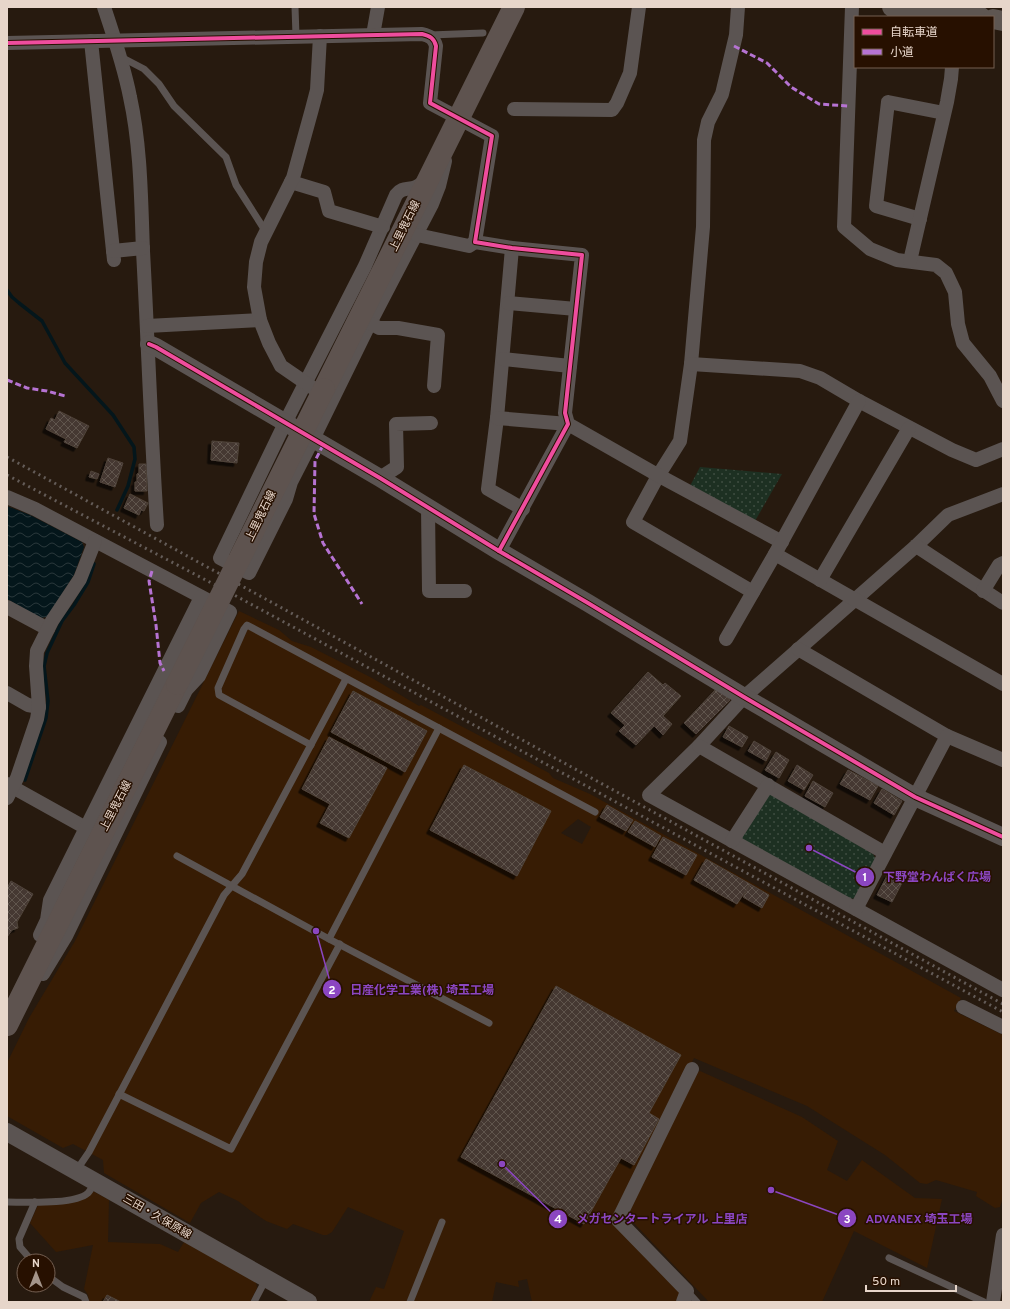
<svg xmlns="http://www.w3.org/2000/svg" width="1010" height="1309" font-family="Overpass,'Noto Sans JP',sans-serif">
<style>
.built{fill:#371c04;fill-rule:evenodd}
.grass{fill:url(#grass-dots)}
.water{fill:url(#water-waves)}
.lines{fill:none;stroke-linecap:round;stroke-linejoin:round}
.stream{stroke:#04161b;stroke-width:3.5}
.building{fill:url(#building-cross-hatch);stroke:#4f433a;filter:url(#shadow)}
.service{stroke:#5b5452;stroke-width:7}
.minor{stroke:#5b5452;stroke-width:14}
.tertiary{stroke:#5b5452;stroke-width:18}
.secondary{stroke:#5e5651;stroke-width:20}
.primary{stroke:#5e534f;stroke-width:22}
.rail{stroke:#645c58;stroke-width:3;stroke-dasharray:2 4;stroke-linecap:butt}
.primary-bridge{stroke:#5e534f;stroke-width:22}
.quiet{stroke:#b673d3;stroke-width:3;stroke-dasharray:6 3;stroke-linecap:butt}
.cycleway-casing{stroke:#271000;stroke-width:6}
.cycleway{stroke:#ef4d9e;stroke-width:4}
.labels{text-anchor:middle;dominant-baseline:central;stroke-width:3;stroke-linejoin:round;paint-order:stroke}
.street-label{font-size:11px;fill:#e7d6ca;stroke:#271000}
.leader{fill:none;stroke:#8b46c1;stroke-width:1.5}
.callout-dot{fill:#8b46c1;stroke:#271000;stroke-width:1.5}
.mark-label{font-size:12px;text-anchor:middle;font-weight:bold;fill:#fff}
.callout-label{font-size:12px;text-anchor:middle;font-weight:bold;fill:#8b46c1;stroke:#271000;stroke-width:3;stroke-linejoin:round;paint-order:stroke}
</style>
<defs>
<pattern id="grass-dots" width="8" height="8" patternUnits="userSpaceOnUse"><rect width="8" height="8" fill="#1d3022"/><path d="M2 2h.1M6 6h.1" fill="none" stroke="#3e4d41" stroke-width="1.8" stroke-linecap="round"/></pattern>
<pattern id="water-waves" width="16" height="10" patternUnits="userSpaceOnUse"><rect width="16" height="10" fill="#04161b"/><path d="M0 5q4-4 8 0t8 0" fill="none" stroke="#29373b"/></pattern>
<pattern id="building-cross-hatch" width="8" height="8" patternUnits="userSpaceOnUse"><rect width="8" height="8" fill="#453931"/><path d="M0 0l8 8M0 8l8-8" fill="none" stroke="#60554e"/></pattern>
<filter id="shadow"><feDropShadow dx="-3.5" dy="3.5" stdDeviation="0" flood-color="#0009"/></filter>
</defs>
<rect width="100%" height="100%" fill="#271a0f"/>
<g class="built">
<path d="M239,611L279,630L292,641L311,647L372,678L419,706L421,705L501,747L549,773L553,778L590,794L961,998L954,1011L1003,1035V1198L1000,1207L995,1208L976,1196L977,1192L936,1180L927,1184L920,1183L885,1155L807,1106L694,1058L614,1220L682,1293L679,1302H532L527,1279L518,1281L519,1287L496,1282L492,1302H369L376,1287L384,1289L404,1231L348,1207L332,1232L327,1235H323L293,1224L287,1229L266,1221L251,1211L238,1201L219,1192L201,1203L190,1223L104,1173L103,1160L73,1144L63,1148L7,1116V1063L29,1018L75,941ZM578,819L591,827L582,844L561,833Z"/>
<polygon points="700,1071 802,1117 838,1141 827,1170 847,1181 862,1160 915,1198 942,1199 927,1268 854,1231 822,1302 709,1302 629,1218 628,1211 696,1073"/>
<polygon points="93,1191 109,1200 108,1242 160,1244 178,1252 184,1242 256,1282 257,1288 250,1302 89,1302 88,1295 84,1289 93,1245 56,1252 30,1223 38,1205"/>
</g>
<g class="grass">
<polygon points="700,467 782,474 755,521 690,486"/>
<polygon points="772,793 873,854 877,861 857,898 849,899 743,842 741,834 766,794"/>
</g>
<polygon class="water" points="7,506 30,515 82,542 84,547 74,575 47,617 41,618 7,599"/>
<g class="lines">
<g class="stream">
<polyline points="7,290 12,297 19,303 42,321 65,363 113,415 134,447 135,459 128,486 117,510"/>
<polyline points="25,780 46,718 48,701 44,666 47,653 62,621 74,605 88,582 94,564"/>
</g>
</g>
<g class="building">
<polygon points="59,411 89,426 77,448 64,442 66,439 46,429 51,418 55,420"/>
<polygon points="212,441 239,443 237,463 211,460"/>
<polygon points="108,458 123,463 115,487 100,482"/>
<polygon points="139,464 146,464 147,491 135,491 135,482 137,482 137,474 139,473"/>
<polygon points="91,471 99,474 97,479 89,477"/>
<polygon points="130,494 148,503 144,511 141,510 139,515 124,508"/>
<polygon points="648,672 663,685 665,683 681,696 663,716 672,724 663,735 654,726 636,745 619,731 625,725 611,713"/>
<polygon points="717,688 730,700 696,734 684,723"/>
<polygon points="353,691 427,731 405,772 331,732"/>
<polygon points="729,726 748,737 742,747 723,737"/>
<polygon points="329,737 387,768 349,838 320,823 330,804 302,789"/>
<polygon points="754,741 771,751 766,761 748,751"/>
<polygon points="776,752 789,760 779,778 765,770"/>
<polygon points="464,765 551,811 517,876 430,830"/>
<polygon points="797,765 813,775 804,790 788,781"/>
<polygon points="848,770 878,786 870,800 840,784"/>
<polygon points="813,781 833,793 825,807 805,796"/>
<polygon points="882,789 902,801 894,815 874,803"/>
<polygon points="607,805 633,820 626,831 600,817"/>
<polygon points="635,821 661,836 655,847 628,832"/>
<polygon points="663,837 697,855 686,875 652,857"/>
<polygon points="706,859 750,884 737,904 694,880"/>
<polygon points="888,874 903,881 892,902 877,895"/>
<polygon points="11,881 33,894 17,922 18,928 12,930 7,937 7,888"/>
<polygon points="750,884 769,895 762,908 743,897"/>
<polygon points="556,986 681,1055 649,1113 659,1119 634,1165 621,1158 584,1224 461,1157"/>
<polygon points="107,1295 121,1302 103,1302"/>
</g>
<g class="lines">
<g class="service">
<polyline points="295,7 296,36"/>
<polyline points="430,35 483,33"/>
<polyline points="121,57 144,69 159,84 174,106 226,157 236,185 266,232"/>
<polyline points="311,745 219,695 218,688 244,629 247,625 595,812"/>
<polyline points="177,856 329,939 489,1023"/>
<polyline points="329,939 439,728"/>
<polyline points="119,1094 231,1149 340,944"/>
<polyline points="76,1171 89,1152 224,895 242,874 346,679"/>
<path d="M7,1202C25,1202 75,1205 88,1193C91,1190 93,1185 95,1182"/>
<polyline points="889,1258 984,1302"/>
<polyline points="32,1261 20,1247 19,1239 35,1202"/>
<polyline points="48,1276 63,1287 84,1297 86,1302"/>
<polyline points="687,1291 697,1302"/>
<polyline points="254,1302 266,1279"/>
<polyline points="410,1302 442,1222"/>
</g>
<g class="minor">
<path d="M104,7C114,37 124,66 130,97C141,147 141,200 143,251C148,342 151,434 157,525"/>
<polyline points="738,7 736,35 722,94 708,122 704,140 703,227 691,364 680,441 658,476 633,522 753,592"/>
<polyline points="852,7 844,227 870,249 897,260 936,265 946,273 955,292 958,324 963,343 990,376 1003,401"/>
<polyline points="373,35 378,7"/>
<polyline points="91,41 114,260"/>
<path d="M7,43L422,34C430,36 434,38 436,46L430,103L492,136L475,242L512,248L582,255L565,413L568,424L499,551"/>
<polyline points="514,109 612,110 617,103 630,73 639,7"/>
<path d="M428,180C424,182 420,185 416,187C408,190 402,187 396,195L365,266L285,423L220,558L249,573L286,499L291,482L313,439L370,323L432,204L439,186L445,161"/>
<polyline points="291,182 324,192 329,211 383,227"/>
<polyline points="920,219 876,206 888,102 944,113"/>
<polyline points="417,235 469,246 475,242"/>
<polyline points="512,248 497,418 488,489 523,509"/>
<polyline points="113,251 143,248"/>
<polyline points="910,261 947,102 951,79 952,67"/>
<polyline points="508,303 576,309"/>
<polyline points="370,323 379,328 398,328 438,335 434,386"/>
<polyline points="147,326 260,320"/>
<polyline points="503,359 570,366"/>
<polyline points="691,364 800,371 820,378 859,401 952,450 976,460 1003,449"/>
<polyline points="313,388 281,366 269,343 260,320 254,287 256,262 261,242 293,178 312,109 317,90 320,36"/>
<polyline points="497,418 568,424 654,473 782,542"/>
<polyline points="380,478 397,467 396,424 431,423"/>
<polyline points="1003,494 948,515 916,546 744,697 699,746 649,795 1003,990"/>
<polyline points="7,497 35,509 230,612 199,676 186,690 178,706"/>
<polyline points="428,508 429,591 465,591"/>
<polyline points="916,546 1003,603"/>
<polyline points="775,554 1003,684"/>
<polyline points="820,580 909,428"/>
<polyline points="983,591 999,565 1003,563"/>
<polyline points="7,607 48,629"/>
<polyline points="726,639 775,554 859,401"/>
<polyline points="798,649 947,736 1003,760"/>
<polyline points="7,693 28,705 39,707"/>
<polyline points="699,746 885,853"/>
<polyline points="7,784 86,828"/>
<polyline points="7,798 17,778 37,719 39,707 36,666 37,651 52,621 80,579 95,541"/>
<polyline points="732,841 768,785"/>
<polyline points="856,909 947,736"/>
<polyline points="40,935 47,920 50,900 201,597"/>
<polyline points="43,974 66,936 160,742"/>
<polyline points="963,1007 1003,1027"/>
<polyline points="683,1302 687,1291 618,1220 692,1069"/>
<polyline points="993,1302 1003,1235"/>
</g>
<g class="tertiary">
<polyline points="149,344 156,347 380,478 499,551 588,603 744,697 915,797 1003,837"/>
<polyline points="7,1132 308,1302"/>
</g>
<g class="secondary">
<polyline points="892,7 981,17"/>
<polyline points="993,19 1003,21"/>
</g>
<g class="primary">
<polyline points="324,389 514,7"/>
<polyline points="7,1025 177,684"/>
</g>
<g class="rail">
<polyline points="7,457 1003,1004"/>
<polyline points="7,475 236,596 1003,1012"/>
</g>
<polyline class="primary-bridge" points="177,684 324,389"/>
<g class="quiet">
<polyline points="734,46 767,63 791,87 819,104 848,106"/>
<polyline points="7,380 27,388 47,391 65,396"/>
<polyline points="323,445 315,461 314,514 323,543 362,604"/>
<polyline points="152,571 149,581 156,625 160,663 164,671"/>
</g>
<defs>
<g id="cycleway">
<path d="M7,43L422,34C430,36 434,38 436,46L430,103L492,136L475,242L512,248L582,255L565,413L568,424L499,551"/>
<polyline points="149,344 156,347 380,478 499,551 588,603 744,697 915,797 1003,837"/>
</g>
</defs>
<use href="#cycleway" class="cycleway-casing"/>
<use href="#cycleway" class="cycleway"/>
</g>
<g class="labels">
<g class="street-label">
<text transform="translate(405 226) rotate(-64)">上里鬼石線</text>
<text transform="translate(261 516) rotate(-64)">上里鬼石線</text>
<text transform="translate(116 806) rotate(-63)">上里鬼石線</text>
<text transform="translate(157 1217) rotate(30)">三田・久保原線</text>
</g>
</g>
<path class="leader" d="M809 848L865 877M316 931L332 989M771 1190L847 1218M502 1164L558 1219"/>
<g class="callout-dot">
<circle cx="809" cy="848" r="4"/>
<circle cx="316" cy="931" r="4"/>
<circle cx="771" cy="1190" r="4"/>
<circle cx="502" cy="1164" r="4"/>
<circle cx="865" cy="877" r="10"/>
<circle cx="332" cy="989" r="10"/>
<circle cx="847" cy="1218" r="10"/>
<circle cx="558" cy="1219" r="10"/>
</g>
<g class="mark-label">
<text x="865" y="881">1</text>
<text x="332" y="994">2</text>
<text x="847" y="1223">3</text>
<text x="558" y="1223">4</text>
</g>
<g class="callout-label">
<text x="937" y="881">下野堂わんぱく広場</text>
<text x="422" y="994">日産化学工業(株) 埼玉工場</text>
<text x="919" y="1223">ADVANEX 埼玉工場</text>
<text x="662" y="1223">メガセンタートライアル 上里店</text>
</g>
<rect width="1010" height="1309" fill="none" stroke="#e7d6ca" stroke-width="16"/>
<rect x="854" y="16" width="140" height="52" fill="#271000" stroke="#745f51"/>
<rect x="862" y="29" width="20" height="6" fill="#ef4d9e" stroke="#745f51"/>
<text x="890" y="36" font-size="12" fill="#e7d6ca">自転車道</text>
<rect x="862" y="49" width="20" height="6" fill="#b673d3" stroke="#745f51"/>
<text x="890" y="56" font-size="12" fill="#e7d6ca">小道</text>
<g transform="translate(36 1273)"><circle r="19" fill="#271000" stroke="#745f51"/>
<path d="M0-3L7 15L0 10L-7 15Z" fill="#a49489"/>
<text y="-6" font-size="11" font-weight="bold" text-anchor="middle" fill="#e7d6ca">N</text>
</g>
<path d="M866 1285v6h90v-6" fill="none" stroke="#e7d6ca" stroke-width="2"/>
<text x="872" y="1285" font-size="12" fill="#e7d6ca" stroke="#271000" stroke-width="3" paint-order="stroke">50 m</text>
</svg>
